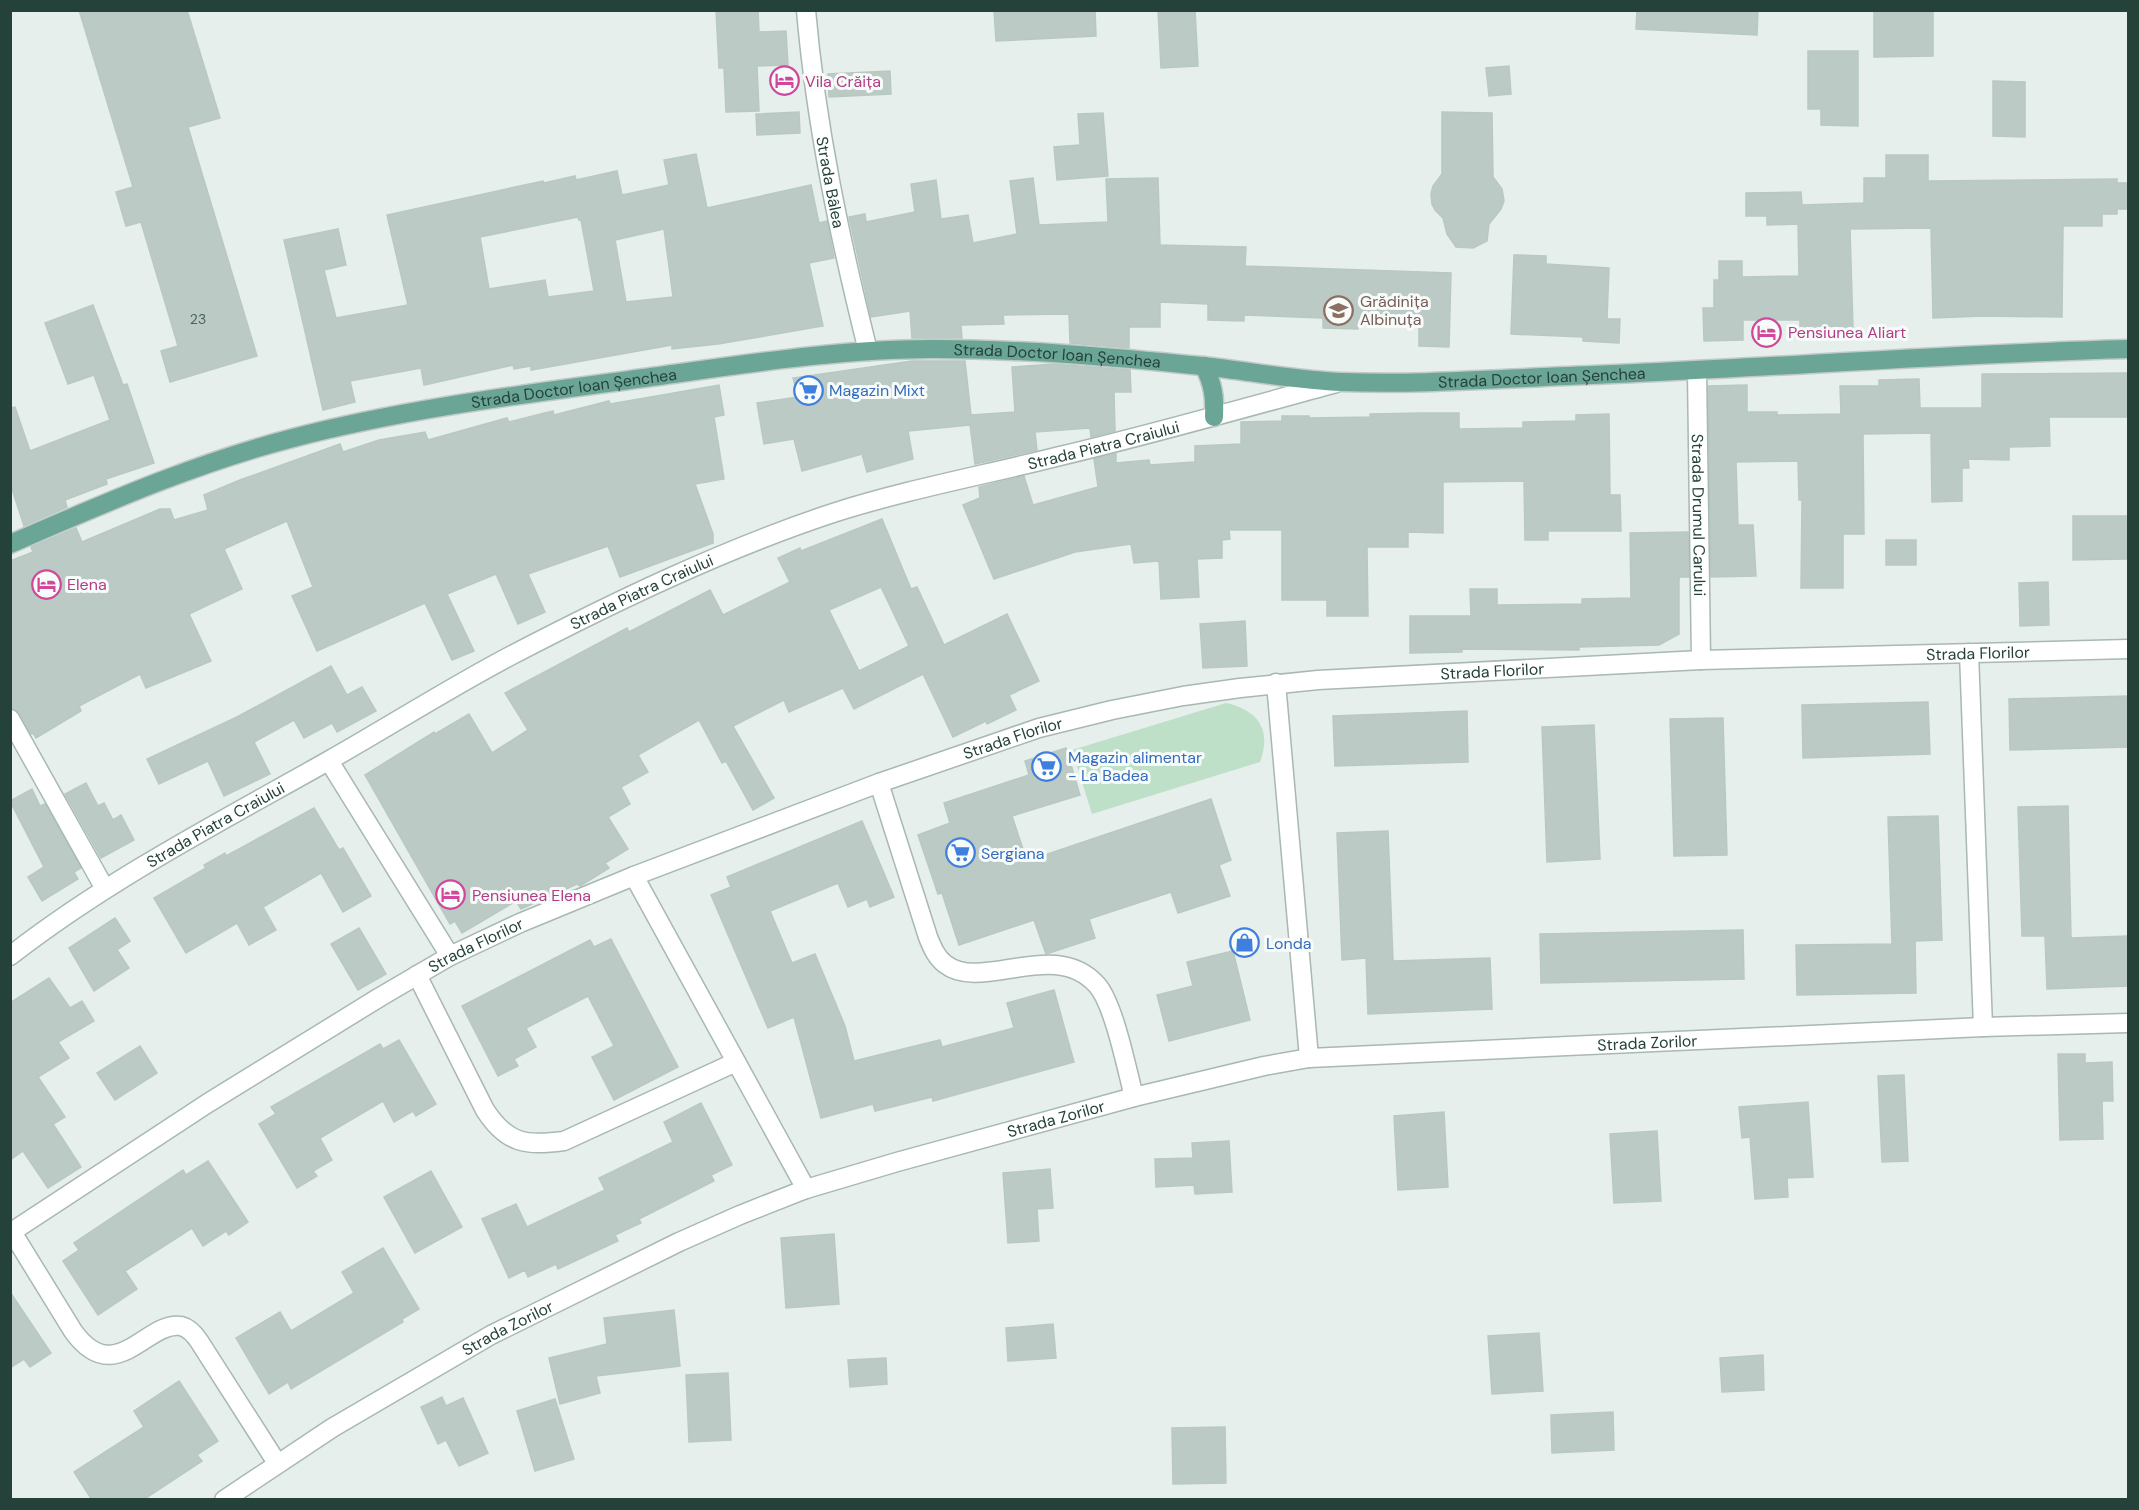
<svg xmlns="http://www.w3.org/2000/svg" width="2139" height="1510" font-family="'DM Sans',sans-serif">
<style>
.green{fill:#bfe0c8}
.building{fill:#bbcac4;stroke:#b8c9c2;stroke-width:1.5;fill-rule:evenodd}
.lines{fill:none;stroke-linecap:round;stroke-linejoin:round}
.minor-casing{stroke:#a8b8b2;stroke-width:21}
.major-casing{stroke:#c2cac8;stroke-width:21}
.minor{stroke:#fff;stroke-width:18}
.major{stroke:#6aa596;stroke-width:18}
.labels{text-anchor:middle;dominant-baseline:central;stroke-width:6;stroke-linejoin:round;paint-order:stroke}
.number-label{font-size:14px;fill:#4a645c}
.hotel-label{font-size:16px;fill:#b23c85;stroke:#f7fbf9;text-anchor:start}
.street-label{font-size:16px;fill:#24423a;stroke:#f7fbf9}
.education-label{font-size:16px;fill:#785e54;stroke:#f7fbf9;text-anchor:start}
.shop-label{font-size:16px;fill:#366cbe;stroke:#f7fbf9;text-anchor:start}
</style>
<rect width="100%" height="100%" fill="#e6efeb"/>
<path class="green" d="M1226,703C1258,710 1272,730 1260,762L1092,814L1072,750Z"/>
<g class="building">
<polygon points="79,10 187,10 220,118 188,127 257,356 170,382 161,351 178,346 141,222 126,226 116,192 133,187"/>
<polygon points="716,10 758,10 759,32 786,31 788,65 757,66 759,111 726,112 724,68 719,68"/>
<polygon points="994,10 1095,10 1096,36 996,41"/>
<polygon points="1158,10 1195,10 1198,66 1161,68"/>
<polygon points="1637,10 1758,10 1757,35 1636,29"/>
<polygon points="1874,10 1933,10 1933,56 1874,57"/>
<polygon points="1808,51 1858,51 1858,126 1821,125 1821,109 1808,109"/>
<polygon points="1509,66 1511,94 1489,96 1486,68"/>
<polygon points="890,71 891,94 829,97 828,74"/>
<polygon points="1993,81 2025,82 2025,137 1993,136"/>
<polygon points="799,112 800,133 757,135 756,114"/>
<polygon points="1442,112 1492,113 1493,177 1502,189 1504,201 1501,209 1489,224 1487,241 1473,248 1456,247 1447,234 1443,218 1435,210 1432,204 1431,194 1433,186 1442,174"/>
<polygon points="1103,113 1108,176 1057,180 1054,147 1080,145 1078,114"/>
<path d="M696,154L707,208L811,185L819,223L827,221L834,258L809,263L823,326L718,344L672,349V345L531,370V366L514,369L513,365L424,385L421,368L350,381L355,402L323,410L284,240L338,229L346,265L324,270L336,318L408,305L387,215L543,181L544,183L575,176L576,180L617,171L622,195L669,185L664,160ZM578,217L579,220H581L594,291L548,297L545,280L489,289L480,237ZM664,229L673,297L626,302L615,240Z"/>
<polygon points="1886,155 1928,155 1928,181 2117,179 2117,183 2128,183 2128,209 2117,209 2117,214 2102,214 2102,226 2063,226 2062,317 1983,316 1933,318 1931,228 1850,229 1853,329 1800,331 1800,320 1743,320 1743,340 1704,341 1703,308 1714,308 1714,280 1719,280 1719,261 1742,261 1742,277 1799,276 1798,224 1767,225 1767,216 1746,216 1746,193 1801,192 1802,205 1864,203 1864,178 1886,178"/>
<polygon points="1033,178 1039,225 1108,222 1106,179 1158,178 1160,245 1246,247 1245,266 1451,273 1449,347 1419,346 1419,321 1358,319 1358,329 1323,328 1323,318 1244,315 1244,321 1208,320 1208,304 1160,302 1160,327 1129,327 1129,348 1070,343 1069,314 1003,315 1004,324 961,325 962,338 912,338 910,311 871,317 849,217 865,214 866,222 915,212 911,184 936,180 941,219 968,215 973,243 1017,234 1010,181"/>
<polygon points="1514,255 1546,256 1546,264 1609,268 1607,319 1620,319 1619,343 1583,341 1583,337 1511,334"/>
<polygon points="93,305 123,385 127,384 154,463 106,479 107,484 65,500 67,507 24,526 10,483 10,408 15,407 30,451 110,420 94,375 68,384 45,323"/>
<polygon points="912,361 965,361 971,415 1015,412 1012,367 1053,364 1130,370 1131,392 1114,392 1115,431 1091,437 1090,428 1035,432 1037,450 975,464 970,425 908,431 913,459 867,472 862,454 802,471 794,439 764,444 757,403 798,397 793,378"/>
<polygon points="2128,373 2128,417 2049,417 2050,446 2009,447 2009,460 1968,459 1969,468 1962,468 1962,501 1932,502 1931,433 1863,434 1864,534 1843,534 1843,588 1801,588 1802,500 1799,500 1798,461 1736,462 1738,525 1753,525 1756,576 1711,577 1708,386 1747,385 1747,412 1777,412 1777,415 1841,414 1840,386 1879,386 1879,380 1919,379 1920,408 1982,408 1982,374"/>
<polygon points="719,385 724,415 714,417 724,479 695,484 713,534 713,543 620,577 608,546 528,574 545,612 518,624 496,574 447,594 474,651 452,660 425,603 317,651 292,596 313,587 287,521 224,549 242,589 189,614 211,661 146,688 140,674 79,706 81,711 36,738 33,733 31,734 19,713 10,708 10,561 33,552 31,547 76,528 82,542 160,509 170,509 174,520 208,510 204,495 240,480 340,444 343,452 379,440 425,432 428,440 507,418 509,422 553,411 554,415 609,401 610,404"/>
<polygon points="1422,413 1459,413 1459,429 1523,428 1523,422 1576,421 1576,415 1609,414 1610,495 1620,495 1621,531 1548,531 1548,540 1525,540 1524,481 1443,482 1443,533 1408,532 1408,547 1367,547 1368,616 1327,616 1327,600 1282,600 1282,530 1229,530 1230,539 1222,540 1222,558 1197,559 1199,597 1161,599 1159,561 1134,563 1131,544 1075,552 994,579 963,505 980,498 979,487 1024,476 1033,505 1098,487 1094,459 1116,454 1116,463 1149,460 1150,465 1195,462 1195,446 1241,444 1241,422 1282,421 1282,416 1309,416 1309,418 1370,417 1370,414"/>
<polygon points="2073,516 2128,516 2128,559 2073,560"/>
<path d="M882,519L911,589L917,587L944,645L1007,614L1039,681L1009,695L1016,710L987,724L986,721L953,737L923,674L854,709L843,688L789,712L784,700L733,726L774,798L753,810L726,761L722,763L699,720L638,755L648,772L621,787L630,804L608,817L628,849L605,863L609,868L580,886L577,884L521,909L516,901L462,933L455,921L450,924L365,775L434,732L435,734L469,714L492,753L528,730L505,693L627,628L629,632L710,590L723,615L790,582L778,558L800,548L801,551ZM881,587L909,646L859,671L829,610Z"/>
<polygon points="1688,532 1689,577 1680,577 1679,579 1679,634 1659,645 1579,647 1579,650 1462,649 1462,652 1410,653 1410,616 1471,616 1470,589 1497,589 1497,605 1582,604 1582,599 1631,598 1630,533"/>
<rect x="1886" y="540" width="30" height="25"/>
<polygon points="2048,582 2049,625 2020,626 2019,583"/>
<polygon points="1245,621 1247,666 1203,668 1200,624"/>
<polygon points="331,666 347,695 362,687 376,711 337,732 332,723 304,738 294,720 254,742 270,774 224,796 208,761 159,784 147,759 237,717"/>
<polygon points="2128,696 2128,747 2010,750 2009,699"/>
<polygon points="1928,702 1930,754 1803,758 1802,705"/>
<polygon points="1467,711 1468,762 1335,766 1333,716"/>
<polygon points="1723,718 1727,855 1674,856 1670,719"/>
<polygon points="1594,725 1600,859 1547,862 1542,727"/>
<polygon points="1066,748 1080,795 1012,816 1027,861 1211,799 1231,860 1219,865 1230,896 1178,913 1171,892 1089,919 1095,938 1046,954 1034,920 959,945 942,893 938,894 918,835 950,823 944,803 1029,775 1025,761"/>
<polygon points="86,783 98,806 104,803 113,820 121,815 134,840 101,858 65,794"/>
<polygon points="32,789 40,806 45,804 81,868 74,872 78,879 42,901 28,877 44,867 10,801"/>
<polygon points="2068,806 2071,938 2128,936 2128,986 2047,989 2045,936 2022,936 2018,807"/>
<polygon points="314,808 339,850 343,848 371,896 343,912 321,873 263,907 276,930 249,945 237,923 186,953 154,898 206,868 204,865 225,853 226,856"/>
<polygon points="1938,816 1942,940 1915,941 1916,993 1797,995 1796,945 1892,944 1888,817"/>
<polygon points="862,821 894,897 870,907 867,899 848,907 838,883 770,911 792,963 815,954 845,1026 854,1061 940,1040 942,1047 1014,1028 1007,1003 1054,990 1074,1062 933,1101 932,1097 875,1111 873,1104 821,1118 794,1017 768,1028 711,895 731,887 727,877"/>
<polygon points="1388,831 1393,961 1490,958 1492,1009 1368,1014 1366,958 1342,960 1337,833"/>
<polygon points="115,918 130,941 117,950 129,968 94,991 69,948"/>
<polygon points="359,928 386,974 358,990 331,944"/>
<polygon points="1743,930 1744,979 1541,983 1540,934"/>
<polygon points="611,939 678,1067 614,1100 592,1057 614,1046 588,996 526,1028 536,1047 514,1059 518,1066 498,1076 462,1006 590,940 594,947"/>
<polygon points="1233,951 1250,1020 1169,1041 1157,995 1193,986 1187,962"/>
<polygon points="49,978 70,1008 82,1001 94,1021 58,1042 69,1058 38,1077 65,1117 53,1124 81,1167 48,1188 23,1151 10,1160 10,1003"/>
<polygon points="399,1040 436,1104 416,1116 413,1111 394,1122 383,1101 320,1138 332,1160 313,1171 317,1176 297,1188 259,1124 276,1114 271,1107 380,1044 383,1049"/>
<polygon points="140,1046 157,1073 115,1100 97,1073"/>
<polygon points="2058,1054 2085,1054 2085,1063 2112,1062 2113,1101 2102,1101 2103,1139 2060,1140"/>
<polygon points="1904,1075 1908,1161 1882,1162 1878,1076"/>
<polygon points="1808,1102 1813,1177 1787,1178 1788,1197 1755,1199 1750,1137 1742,1138 1739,1107"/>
<polygon points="701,1103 732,1165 711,1175 714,1181 639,1219 641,1223 615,1235 618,1241 558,1269 556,1264 528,1277 525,1270 509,1278 482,1219 516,1204 527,1227 605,1190 599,1178 673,1142 664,1122"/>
<polygon points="1444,1112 1448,1187 1398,1190 1394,1116"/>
<polygon points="1657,1131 1661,1201 1614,1203 1610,1134"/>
<polygon points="1229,1141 1232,1192 1195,1194 1194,1185 1156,1187 1155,1159 1193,1158 1192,1143"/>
<polygon points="208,1161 248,1222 229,1235 226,1231 203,1246 192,1228 125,1271 137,1289 98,1315 63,1261 79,1250 74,1243 183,1170 186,1175"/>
<polygon points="1050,1169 1053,1208 1037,1209 1039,1241 1008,1243 1003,1173"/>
<polygon points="431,1171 462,1227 415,1253 384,1197"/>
<polygon points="834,1234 839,1304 786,1308 781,1238"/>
<polygon points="383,1248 419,1309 402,1319 403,1322 291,1389 288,1382 269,1394 236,1338 280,1312 291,1331 354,1293 342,1272"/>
<polygon points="10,1292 51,1353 30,1367 24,1359 10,1368"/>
<polygon points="674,1310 680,1366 596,1376 600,1393 560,1404 549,1358 607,1344 604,1318"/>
<polygon points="1053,1324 1056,1358 1008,1361 1006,1328"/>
<polygon points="1539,1333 1543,1391 1492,1394 1488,1336"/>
<polygon points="1763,1355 1764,1390 1722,1392 1720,1358"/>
<polygon points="886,1358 887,1384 850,1387 848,1360"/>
<polygon points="728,1373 731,1440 689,1442 686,1375"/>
<polygon points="179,1381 218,1441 197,1455 202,1461 143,1500 92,1500 74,1472 144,1427 134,1411"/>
<polygon points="442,1397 446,1406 463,1398 488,1453 459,1466 446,1440 438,1444 421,1407"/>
<polygon points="555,1399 574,1459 535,1471 517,1411"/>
<polygon points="1613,1412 1614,1450 1552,1453 1551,1415"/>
<polygon points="1225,1427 1226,1483 1173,1484 1172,1428"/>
</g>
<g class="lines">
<defs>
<g id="minor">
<path id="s1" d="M806,10C816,126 840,239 868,351"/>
<path id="s2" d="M1697,371L1701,660"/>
<polyline points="1969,653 1983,1027"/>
<polyline points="1276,683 1309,1058"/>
<polyline points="10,719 105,889"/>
<polyline points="329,761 450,956"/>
<path d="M879,783L928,937C932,947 936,957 945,964C982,993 1054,937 1097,985C1114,1004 1127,1070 1134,1097"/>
<polyline points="634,876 806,1189"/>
<path id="s3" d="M10,956C109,879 220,822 328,761C390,726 449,688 512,655C614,602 724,549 833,513C908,489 985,475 1060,456C1153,434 1244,408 1336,383"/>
<path d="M417,975L485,1110C507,1144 526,1146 564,1141L736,1062"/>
<path d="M12,1232L73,1331C115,1390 147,1320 181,1326C189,1328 195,1335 199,1341L277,1463"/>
<path id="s4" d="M10,1233L208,1103L380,997L450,956L520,923L634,876L879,783L1039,728L1112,710L1183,696L1240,688L1318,680L1701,660L2128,649"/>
<path id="s5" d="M224,1500L332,1428L491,1335L679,1242L740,1215L806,1189L897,1162L1134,1097L1264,1066L1309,1058L1983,1027L2128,1023"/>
</g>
<g id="major">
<path d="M1204,366C1213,384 1215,397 1214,417"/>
<path id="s6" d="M10,544C103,504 195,463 293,438C408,408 527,394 644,378C740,365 836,349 933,349C1023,349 1113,357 1202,366C1249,371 1295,380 1342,382C1417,385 1493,379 1568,376C1755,369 1942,354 2128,349"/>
</g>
</defs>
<use href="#minor" class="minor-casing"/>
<use href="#major" class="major-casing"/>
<use href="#minor" class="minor"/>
<use href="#major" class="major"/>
</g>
<defs>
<symbol id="hotel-ring" viewBox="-11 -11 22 22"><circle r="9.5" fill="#f7fbf9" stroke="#d1479c" stroke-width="1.5"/><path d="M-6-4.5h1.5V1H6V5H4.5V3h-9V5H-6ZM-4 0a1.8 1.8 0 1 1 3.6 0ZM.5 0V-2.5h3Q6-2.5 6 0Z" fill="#d1479c"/></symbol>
<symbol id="school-ring" viewBox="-11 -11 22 22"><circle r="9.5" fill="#f7fbf9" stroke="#8d6e63" stroke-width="1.5"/><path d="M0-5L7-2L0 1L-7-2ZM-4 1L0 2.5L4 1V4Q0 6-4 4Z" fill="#8d6e63"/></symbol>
<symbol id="supermarket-ring" viewBox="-11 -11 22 22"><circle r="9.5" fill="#f7fbf9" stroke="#3f7fe0" stroke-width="1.5"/><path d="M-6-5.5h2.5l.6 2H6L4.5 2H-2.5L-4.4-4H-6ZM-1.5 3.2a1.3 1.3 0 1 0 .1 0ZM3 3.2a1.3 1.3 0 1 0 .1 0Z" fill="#3f7fe0"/></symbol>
<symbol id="shop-ring" viewBox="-11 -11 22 22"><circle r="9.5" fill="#f7fbf9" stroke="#3f7fe0" stroke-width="1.5"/><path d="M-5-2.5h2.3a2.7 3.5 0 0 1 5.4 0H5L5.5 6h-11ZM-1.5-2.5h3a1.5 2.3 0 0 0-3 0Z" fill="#3f7fe0"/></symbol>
</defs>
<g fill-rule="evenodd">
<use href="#hotel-ring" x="768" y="64" width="33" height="33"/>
<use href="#school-ring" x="1322" y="294" width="33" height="33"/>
<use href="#hotel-ring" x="1750" y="316" width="33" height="33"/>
<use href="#supermarket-ring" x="792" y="374" width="33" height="33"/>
<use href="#hotel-ring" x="30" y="568" width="33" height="33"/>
<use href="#supermarket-ring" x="1030" y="750" width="33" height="33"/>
<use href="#supermarket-ring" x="944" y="836" width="33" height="33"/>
<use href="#hotel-ring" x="434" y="878" width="33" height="33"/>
<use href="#shop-ring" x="1228" y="926" width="33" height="33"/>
</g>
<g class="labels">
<g class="number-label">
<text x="198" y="319">23</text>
</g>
<g class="hotel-label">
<text x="805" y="81">Vila Crăița</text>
<text x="1788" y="332">Pensiunea Aliart</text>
<text x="67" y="584">Elena</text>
<text x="472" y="895">Pensiunea Elena</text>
</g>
<g class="street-label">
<text stroke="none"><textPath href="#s1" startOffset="174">Strada Bâlea</textPath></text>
<text stroke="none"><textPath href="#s6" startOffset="1074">Strada Doctor Ioan Șenchea</textPath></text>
<text stroke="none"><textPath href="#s6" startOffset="1560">Strada Doctor Ioan Șenchea</textPath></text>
<text stroke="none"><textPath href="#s6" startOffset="588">Strada Doctor Ioan Șenchea</textPath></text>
<text stroke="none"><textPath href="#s3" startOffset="1216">Strada Piatra Craiului</textPath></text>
<text stroke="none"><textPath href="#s2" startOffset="144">Strada Drumul Carului</textPath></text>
<text stroke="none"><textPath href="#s3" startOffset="730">Strada Piatra Craiului</textPath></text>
<text stroke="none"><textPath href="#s4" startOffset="2096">Strada Florilor</textPath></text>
<text stroke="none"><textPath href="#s4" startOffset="1610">Strada Florilor</textPath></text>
<text stroke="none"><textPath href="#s4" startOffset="1124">Strada Florilor</textPath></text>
<text stroke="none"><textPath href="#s3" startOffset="244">Strada Piatra Craiului</textPath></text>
<text stroke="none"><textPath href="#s4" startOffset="548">Strada Florilor</textPath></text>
<text stroke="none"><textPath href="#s5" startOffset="1520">Strada Zorilor</textPath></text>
<text stroke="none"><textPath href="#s5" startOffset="921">Strada Zorilor</textPath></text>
<text stroke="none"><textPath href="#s5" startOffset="332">Strada Zorilor</textPath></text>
</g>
<g class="education-label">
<text x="1360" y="301">Grădinița<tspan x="1360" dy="18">Albinuța</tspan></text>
</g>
<g class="shop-label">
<text x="829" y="390">Magazin Mixt</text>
<text x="1068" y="757">Magazin alimentar<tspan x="1068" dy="18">- La Badea</tspan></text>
<text x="981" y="853">Sergiana</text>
<text x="1266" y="943">Londa</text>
</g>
</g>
<rect width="2139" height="1510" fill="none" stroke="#24423a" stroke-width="24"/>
</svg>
